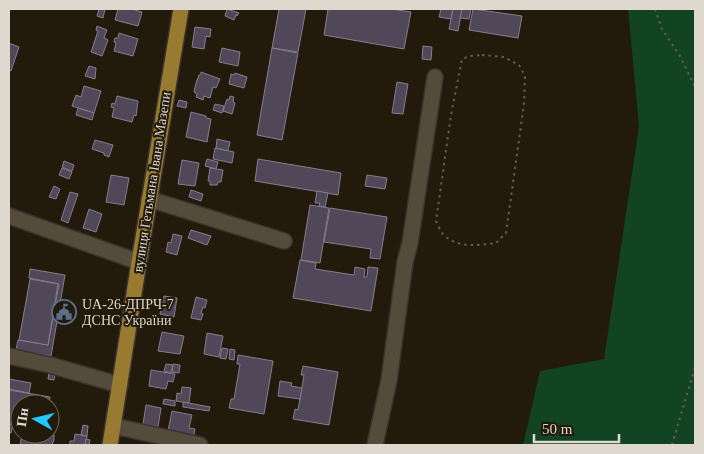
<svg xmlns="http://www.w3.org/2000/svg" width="704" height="454" font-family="Georgia,serif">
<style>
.green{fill:#124323}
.building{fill:#504858;stroke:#867d8f}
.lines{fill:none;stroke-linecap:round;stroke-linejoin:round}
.minor-casing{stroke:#3a332d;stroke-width:18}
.major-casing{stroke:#3a332d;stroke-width:18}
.path{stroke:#625b4e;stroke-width:2;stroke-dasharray:2.5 4;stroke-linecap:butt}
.minor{stroke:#554b3b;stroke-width:15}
.major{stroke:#987a31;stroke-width:15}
.labels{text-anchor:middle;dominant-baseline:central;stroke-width:4;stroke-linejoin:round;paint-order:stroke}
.street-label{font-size:14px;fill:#ded8ce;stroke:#221a0b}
.poi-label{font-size:14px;fill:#ded8ce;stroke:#221a0b;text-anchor:start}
</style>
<rect width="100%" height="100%" fill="#221a0b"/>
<polygon class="green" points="628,9 695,9 695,445 523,445 540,371 604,359 639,127"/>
<g class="building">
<polygon points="99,9 105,9 103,18 97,16"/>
<polygon points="118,9 131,9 142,12 138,26 115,20"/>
<polygon points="227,9 239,13 237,16 236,15 234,20 225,16"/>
<polygon points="279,9 306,9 298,52 272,48"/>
<polygon points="328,9 391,9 411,12 404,49 324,35"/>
<polygon points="441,9 453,9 451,19 439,17"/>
<polygon points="453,9 462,9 458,31 449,29"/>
<polygon points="462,9 471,9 469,19 460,18"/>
<polygon points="473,9 522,16 518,38 469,30"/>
<polygon points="97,26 107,30 104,38 108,40 102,56 91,52 98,31 96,30"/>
<polygon points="195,27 211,29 210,37 206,36 204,49 192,47"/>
<polygon points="119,33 138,39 133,56 114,51 116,43 114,42 115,38 118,38"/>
<polygon points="9,43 19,47 11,71 9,70"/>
<polygon points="423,46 432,47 431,60 422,59"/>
<polygon points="222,48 240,52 238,66 219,62"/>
<polygon points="272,48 298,53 282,140 257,135"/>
<polygon points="89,66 96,68 95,79 85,76"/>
<polygon points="201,72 220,79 216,88 213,87 210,98 204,96 203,100 196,97 197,94 194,92 196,83 199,75 201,74"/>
<polygon points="235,73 247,77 244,88 229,84 231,74 234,75"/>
<polygon points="397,82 408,84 403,114 392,113"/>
<polygon points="84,86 101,91 94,113 72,106 76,95 81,97"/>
<polygon points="117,96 138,101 136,116 134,115 132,122 112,117 114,108 111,107 112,103 115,104"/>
<polygon points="230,96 234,97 233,102 235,103 232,114 223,111 227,99 229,100"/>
<polygon points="179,100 187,102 186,108 177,106"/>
<polygon points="215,104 224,106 222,113 213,110"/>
<polygon points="78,108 94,113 92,120 76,115"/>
<polygon points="191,112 206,116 206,118 211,119 207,142 186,137"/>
<polygon points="217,139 230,142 228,151 216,148"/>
<polygon points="95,140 113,145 109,157 104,155 104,153 92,149"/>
<polygon points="215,148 234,152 232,163 213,159"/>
<polygon points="207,159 218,162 216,169 205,166"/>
<polygon points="258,159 341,173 338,195 255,181"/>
<polygon points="182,160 199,163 195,186 178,184"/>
<polygon points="64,161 74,165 72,171 62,167"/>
<polygon points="62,168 72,172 69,179 59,175"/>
<polygon points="210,168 223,170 221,182 218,182 217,185 210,185 210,181 208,181"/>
<polygon points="111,175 129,178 124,205 106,202"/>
<polygon points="367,175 387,178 385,189 365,186"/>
<polygon points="54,186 60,189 56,199 49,197"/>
<polygon points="191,190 203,194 201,201 189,197"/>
<polygon points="317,191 328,193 325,207 319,206 320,203 315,203"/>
<polygon points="70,192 78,194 68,223 61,220"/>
<polygon points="310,205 329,208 320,263 301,260"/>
<polygon points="330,208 387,217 380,259 370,258 371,249 324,242"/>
<polygon points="89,209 102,214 96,232 83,228"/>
<polygon points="191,230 211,236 207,245 188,238"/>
<polygon points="173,234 182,236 177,255 166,252 168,242 171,243"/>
<polygon points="300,260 316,263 315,269 354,275 355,267 365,269 364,277 367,277 368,267 378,268 371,311 293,298"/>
<polygon points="30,269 65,275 51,356 16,350 18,340 48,345 59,284 29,278"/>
<polygon points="30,279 58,284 48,345 19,340"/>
<polygon points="164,296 177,298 174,317 160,314"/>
<polygon points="196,297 207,300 205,308 203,307 201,313 203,314 201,320 191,318"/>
<polygon points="162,332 184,336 180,354 158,351"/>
<polygon points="207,333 223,336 219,357 204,354"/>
<polygon points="222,348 228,349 226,359 220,358"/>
<polygon points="230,349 235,350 234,360 229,359"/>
<polygon points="238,355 273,361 264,414 229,408 231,399 234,399 240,364 237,364"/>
<polygon points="166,364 173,365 171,373 164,371"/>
<polygon points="173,364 180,365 179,373 172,372"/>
<polygon points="303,366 338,372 329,425 293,419 295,409 298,410 304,375 301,375"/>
<polygon points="151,370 175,374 173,382 168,381 166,389 149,386"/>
<polygon points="49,373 55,374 54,380 48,379"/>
<polygon points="9,379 31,383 29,393 9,389"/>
<polygon points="280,381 292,383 291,386 302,388 300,399 278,396"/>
<polygon points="182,387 191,388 189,403 176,401 177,393 181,394"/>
<polygon points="9,390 50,397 49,404 20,404 20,426 9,424"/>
<polygon points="164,399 175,401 175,406 163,404"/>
<polygon points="183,402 210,407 209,411 183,407"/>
<polygon points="146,405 161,408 158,427 143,424"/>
<polygon points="172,411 192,415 189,428 195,429 193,440 168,431"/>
<polygon points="9,424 13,425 11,433 9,433"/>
<polygon points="83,425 88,426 87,436 81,435"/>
<polygon points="50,431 53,432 53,434 54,435 54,440 52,445 20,445 22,434 50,434"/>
<polygon points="75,434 87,436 85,445 70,445 70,441 74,441"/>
<polygon points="86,439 90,440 89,445 85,445"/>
</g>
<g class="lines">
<defs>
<g id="minor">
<polyline points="149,199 284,241"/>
<polyline points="9,216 139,262"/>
<polyline points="9,356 50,365 120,385"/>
<polyline points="114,426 200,445"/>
<polyline points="375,445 389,380 405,262 410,243 435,77"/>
</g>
<polyline id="major" points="110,445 139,262 181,9"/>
</defs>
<use href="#minor" class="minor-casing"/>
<use href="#major" class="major-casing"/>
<g class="path">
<polyline points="655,9 662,29 680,56 695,87"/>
<path d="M482,55L504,57L519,65L525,76L524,104L506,233L496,243C478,245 457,249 443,234C440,231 438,225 436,221L451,115L462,59L470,56Z"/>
<polyline points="672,445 695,367"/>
</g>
<use href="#minor" class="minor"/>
<use href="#major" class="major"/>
</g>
<defs>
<symbol id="civic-ring" viewBox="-11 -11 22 22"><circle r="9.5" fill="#221a0b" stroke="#5c6f8a" stroke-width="1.5"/><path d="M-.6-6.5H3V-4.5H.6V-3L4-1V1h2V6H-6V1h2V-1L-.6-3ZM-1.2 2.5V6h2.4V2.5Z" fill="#5c6f8a"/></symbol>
</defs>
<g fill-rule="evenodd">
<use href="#civic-ring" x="50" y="298" width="28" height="28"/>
</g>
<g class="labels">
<g class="street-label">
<text transform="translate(152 182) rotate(-81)">вулиця Гетьмана Івана Мазепи</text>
</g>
<g class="poi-label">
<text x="82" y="304">UA-26-ДПРЧ-7<tspan x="82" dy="16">ДСНС України</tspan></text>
</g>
</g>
<rect width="704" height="454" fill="none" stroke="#ded8ce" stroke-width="20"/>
<g transform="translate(35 419) rotate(278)"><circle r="24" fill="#221a0b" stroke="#6d6659"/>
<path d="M0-4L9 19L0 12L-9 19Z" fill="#22c9fe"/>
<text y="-8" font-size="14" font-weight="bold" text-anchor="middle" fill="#ded8ce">Пн</text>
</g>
<path d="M534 434v8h85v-8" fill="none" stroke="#ded8ce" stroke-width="2.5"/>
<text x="542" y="434" font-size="15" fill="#ded8ce" stroke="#221a0b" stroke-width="4" paint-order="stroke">50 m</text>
</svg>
